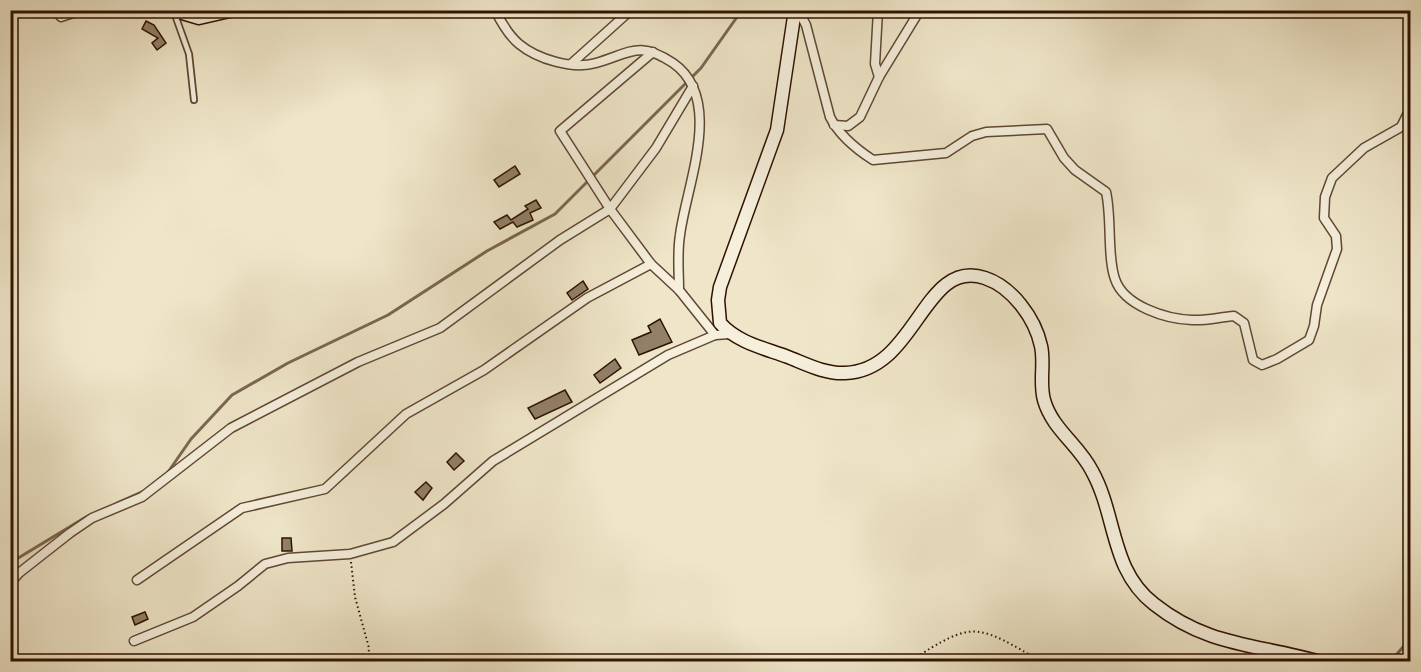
<svg xmlns="http://www.w3.org/2000/svg" width="1421" height="672" font-family="'Libre Caslon Text',serif">
<style>
.lines{fill:none;stroke-linecap:round;stroke-linejoin:round}
.stream{stroke:#7a6650;stroke-width:3}
.building{fill:#928069;stroke:#2e1201;stroke-width:1.5}
.service-casing{stroke:#5e4733;stroke-width:8}
.minor-casing{stroke:#5e4733;stroke-width:11}
.secondary-casing{stroke:#2e1201;stroke-width:15}
.path{stroke:#2e1201;stroke-width:2;stroke-dasharray:1.5 3;stroke-linecap:butt}
.service{stroke:#f5efdc;stroke-width:4.5}
.minor{stroke:#f5efdc;stroke-width:8}
.secondary{stroke:#f5efdc;stroke-width:12}
</style>
<rect width="100%" height="100%" fill="#efe6c9"/>
<filter id="stains"><feTurbulence type="fractalNoise" baseFrequency=".00333" numOctaves="4"/><feColorMatrix values="0 0 0 0 .2 0 0 0 0 .09 0 0 0 0 .02 0 0 0 .5 -.17"/></filter>
<radialGradient id="worn" r=".72"><stop offset=".6" stop-color="#630" stop-opacity="0"/><stop offset="1" stop-color="#630" stop-opacity=".3"/></radialGradient>
<g class="lines">
<g class="stream">
<polyline points="166,475 191,439 232,395 288,363 388,315 487,251 555,214 701,68 742,10"/>
<polyline points="117,503 146,490"/>
<polyline points="10,563 86,517"/>
<polyline points="1390,662 1410,639"/>
</g>
</g>
<g class="building">
<polygon points="146,21 154,25 166,43 157,50 152,43 158,38 142,29"/>
<polygon points="515,166 520,174 499,187 494,180"/>
<polygon points="536,200 541,208 530,213 533,220 517,227 513,222 500,229 494,222 507,215 511,220 528,209 525,206"/>
<polygon points="583,281 588,289 572,300 567,293"/>
<polygon points="660,319 672,342 639,355 632,340 651,332 648,326"/>
<polygon points="615,359 621,368 600,383 594,375"/>
<polygon points="565,390 572,402 535,419 528,408"/>
<polygon points="456,453 464,461 454,470 447,462"/>
<polygon points="426,482 432,488 423,500 415,492"/>
<polygon points="282,538 291,538 292,551 282,551"/>
<polygon points="145,612 148,619 135,625 132,617"/>
</g>
<g class="lines">
<defs>
<polyline id="service" points="174,12 189,54 194,100"/>
<g id="minor">
<polyline points="55,10 61,17 82,10"/>
<path d="M495,10C501,22 508,35 519,44C537,59 573,70 596,63C631,53 638,40 673,63C725,99 686,186 680,235C677,253 679,272 679,290"/>
<path d="M798,10L806,25L830,117C839,135 856,149 873,160L946,153L972,136L986,132L1047,129L1064,158L1075,170L1106,192C1112,218 1107,257 1115,279C1124,306 1166,319 1192,320C1206,321 1220,317 1234,316L1244,323L1253,360L1262,365L1277,359L1309,340L1314,326L1317,305L1337,249L1336,236L1324,218L1325,197L1332,178L1364,148L1401,127L1410,109"/>
<polyline points="878,10 875,64 879,77"/>
<polyline points="653,52 560,131 610,209 651,264 679,290 715,335"/>
<polyline points="571,64 631,10"/>
<polyline points="834,125 848,126 860,117 879,77 920,10"/>
<polyline points="137,580 242,508 325,489 406,414 484,370 587,298 651,264"/>
<polyline points="10,583 19,573 70,533 92,518 142,497 231,428 358,362 440,328 560,240 610,209 656,148 693,86"/>
<polyline points="134,641 193,617 238,586 265,564 288,558 350,554 393,542 444,504 493,461 668,355 715,335 730,334"/>
</g>
<g id="secondary">
<polyline points="172,10 199,18 234,10"/>
<path d="M795,10L777,130L720,287L718,300L720,323C738,343 764,348 788,357C806,364 825,374 845,373C917,371 923,257 985,278C1012,287 1035,318 1041,346C1045,363 1039,382 1044,400C1052,429 1079,445 1092,471C1117,516 1110,570 1154,604C1208,647 1258,644 1320,662"/>
</g>
</defs>
<use href="#service" class="service-casing"/>
<use href="#minor" class="minor-casing"/>
<use href="#secondary" class="secondary-casing"/>
<g class="path">
<polyline points="351,562 355,597 369,648 368,662"/>
<path d="M909,662C976,618 976,625 1043,662"/>
</g>
<use href="#service" class="service"/>
<use href="#minor" class="minor"/>
<use href="#secondary" class="secondary"/>
</g>
<rect width="1421" height="672" fill="none" stroke="#efe6c9" stroke-width="36"/>
<rect x="12" y="12" width="1397" height="648" fill="none" stroke="#2e1201" stroke-width="3"/>
<rect x="18" y="18" width="1385" height="636" fill="none" stroke="#2e1201" stroke-width="1.5"/>
<rect width="100%" height="100%" filter="url(#stains)"/>
<rect width="100%" height="100%" fill="url(#worn)"/>
</svg>
